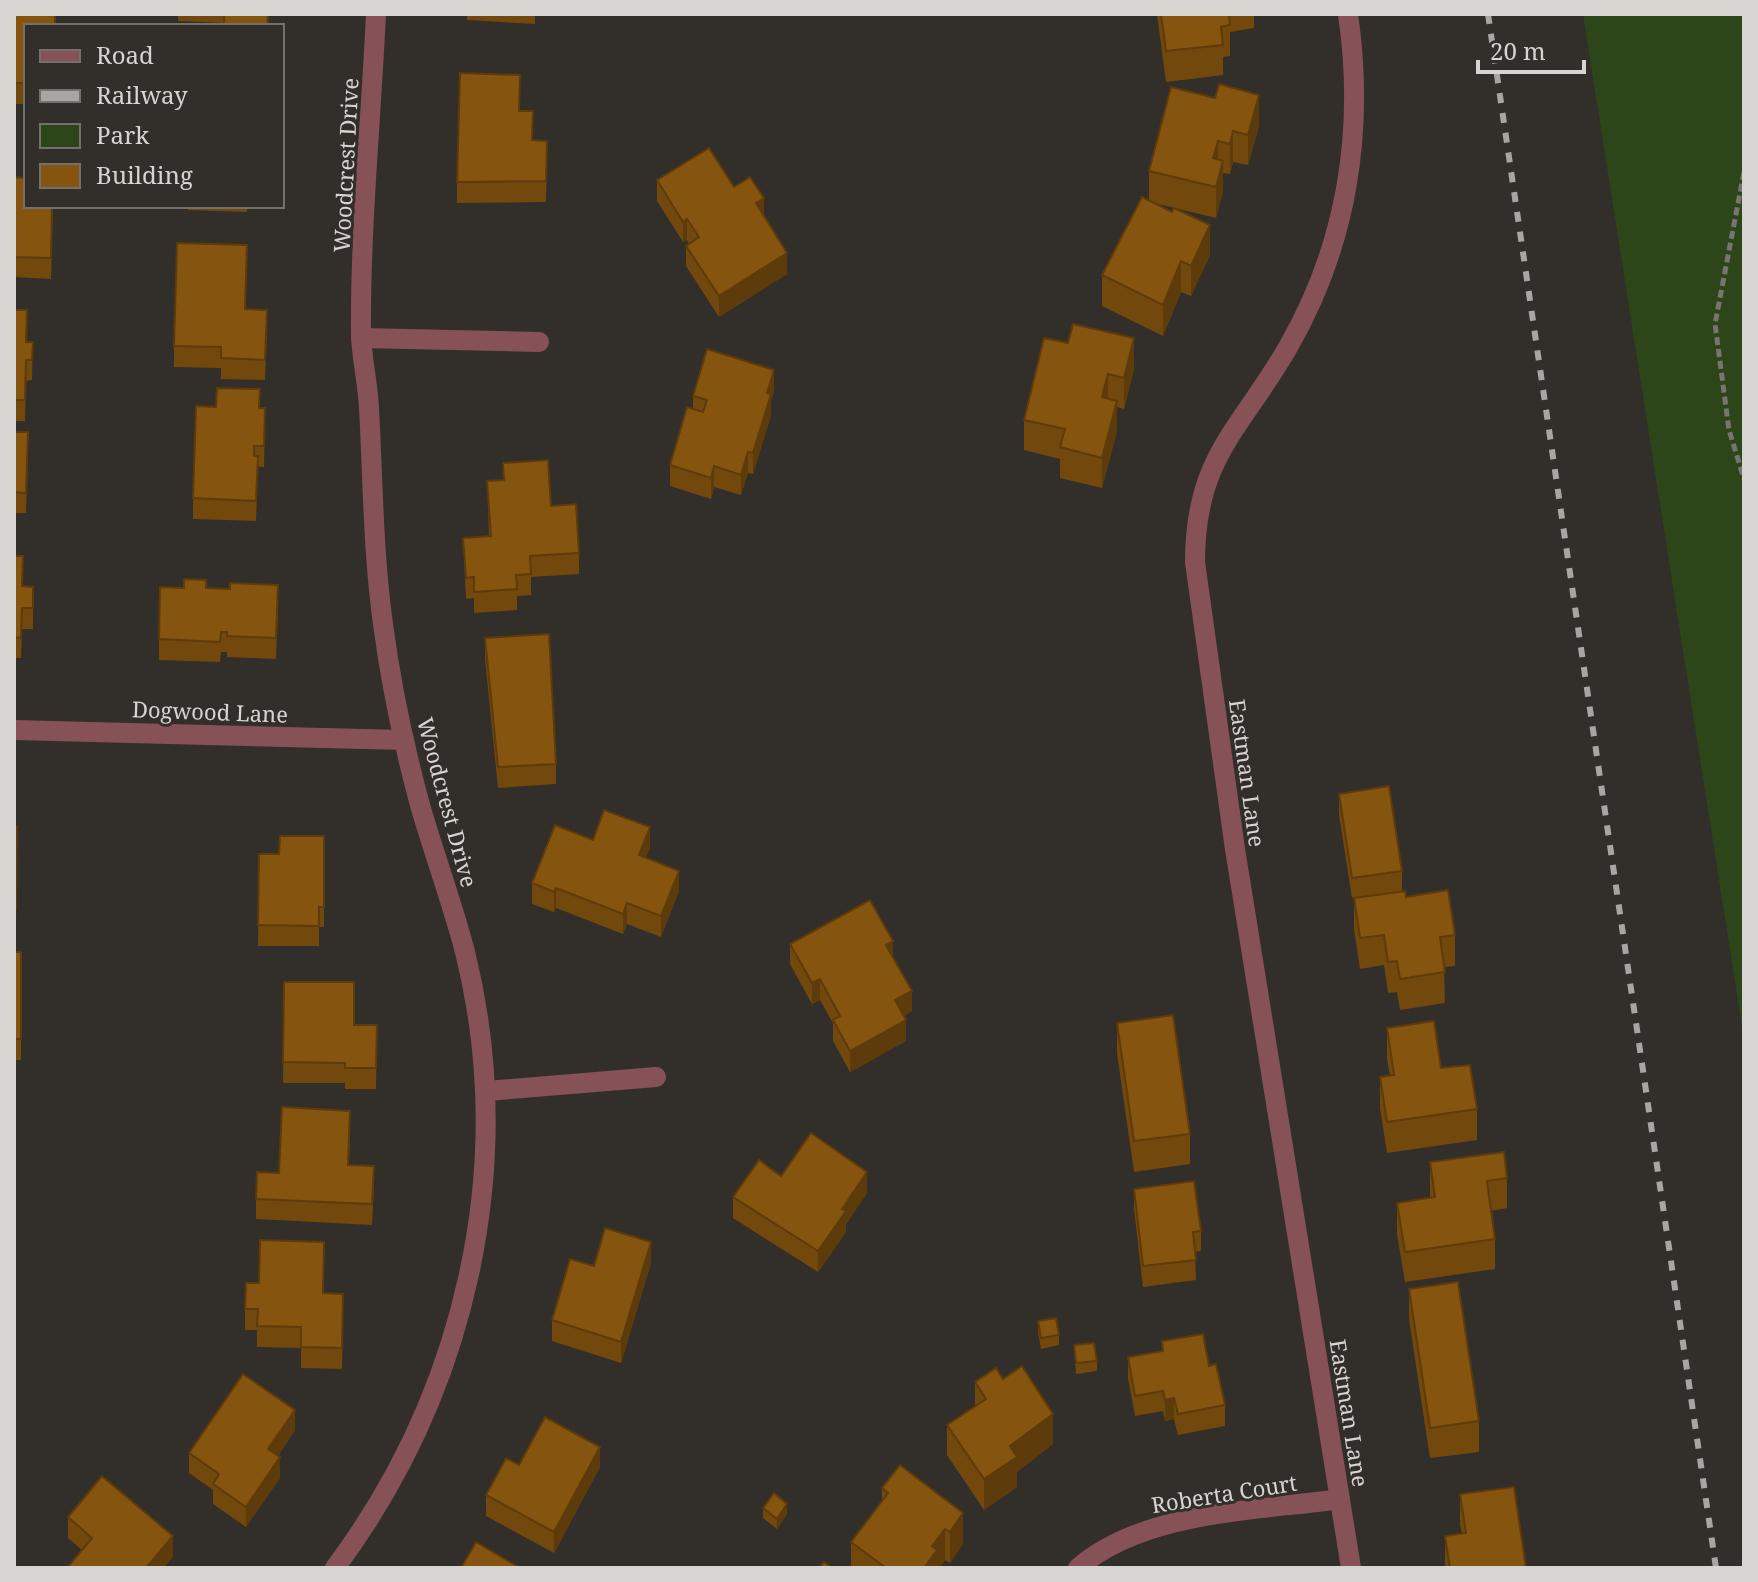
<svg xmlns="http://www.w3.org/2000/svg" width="1758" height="1582" font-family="'Noto Serif',serif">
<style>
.green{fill:#2c4619}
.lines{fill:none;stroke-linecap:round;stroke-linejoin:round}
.path{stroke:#787471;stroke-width:5;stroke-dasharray:8 4;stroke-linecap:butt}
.minor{stroke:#875158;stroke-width:20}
.rail{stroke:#a8a5a2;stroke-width:6;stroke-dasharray:10 10;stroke-linecap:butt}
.wall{fill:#72480d}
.shaded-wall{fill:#5d3b0a}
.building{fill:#85540f;stroke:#5d3b0a;stroke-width:2}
.labels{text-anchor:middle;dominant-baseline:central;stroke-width:6;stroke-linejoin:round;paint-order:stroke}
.street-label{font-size:22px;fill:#d7d5d2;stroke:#322e2a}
</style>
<rect width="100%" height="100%" fill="#322e2a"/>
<polygon class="green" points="1583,14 1744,14 1744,1039"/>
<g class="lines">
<polyline class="path" points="1744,172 1715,324 1729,430 1744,479"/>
<g class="minor">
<path d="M1348,14C1365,131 1347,246 1287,349C1240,430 1195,458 1195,562L1235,849L1351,1568"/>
<polyline points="361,338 539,342"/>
<polyline points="14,730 404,740"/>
<polyline points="487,1091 656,1077"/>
<path d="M335,1568C466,1392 518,1166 465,952C452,902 434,854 420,805C404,746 391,685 383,624C373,552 373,480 369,408C368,384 362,360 361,336C360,229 371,121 376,14"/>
<path d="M1078,1568C1144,1511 1256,1511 1340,1499"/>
</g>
<polyline class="rail" points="1488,14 1716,1568"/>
</g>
<g class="wall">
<polygon points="14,14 26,26 26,104 14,104"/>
<polygon points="178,14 269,14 268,26 224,26 224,23 178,21"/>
<polygon points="467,14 535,14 535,24 467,20"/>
<polygon points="1157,14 1254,14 1254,28 1230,32 1230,56 1223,57 1223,75 1166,82"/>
<polygon points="1171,87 1259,126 1248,165 1233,162 1230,174 1223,173 1223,191 1216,218 1154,203 1210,255 1191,296 1181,292 1163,336 1102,306 1102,275 1149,201 1149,171"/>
<polygon points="519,111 533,140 547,141 546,202 457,203 457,182"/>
<polygon points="14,177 53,206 51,279 14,277"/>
<polygon points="657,180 734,187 764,216 787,274 719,317 686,266 686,246 689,244 687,240 683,242 657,201"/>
<polygon points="188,206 247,206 247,212 188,210"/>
<polygon points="245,309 267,331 265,380 221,379 221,368 174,367 174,346"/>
<polygon points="14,310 27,342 33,342 32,380 26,381 25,421 14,421"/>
<polygon points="1044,338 1134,369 1124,409 1117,407 1117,431 1102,488 1060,478 1060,459 1024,450 1024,420"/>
<polygon points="774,391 771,400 771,415 753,474 748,473 741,495 714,487 711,499 670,486 670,465 693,409 693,396"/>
<polygon points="260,408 265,408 264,467 258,467 256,521 193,519 193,498"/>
<polygon points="14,432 28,453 26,513 14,513"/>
<polygon points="503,463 551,506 579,553 579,574 531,577 531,595 517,596 517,610 474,613 474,598 466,599 463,538 489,536 487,481 503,480"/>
<polygon points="14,556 23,586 33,587 33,629 22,629 21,658 14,658"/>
<polygon points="206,588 278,605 276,659 227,657 227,652 221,652 220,662 159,660 159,639"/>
<polygon points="485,638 556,764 556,784 498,788 485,659"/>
<polygon points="1339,794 1402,871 1402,891 1406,897 1455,935 1455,966 1444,967 1445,1003 1400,1010 1397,992 1388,993 1384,965 1360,969 1354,929 1354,898 1393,893 1352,898 1339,815"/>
<polygon points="14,827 17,827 16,930 14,930"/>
<polygon points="324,836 324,927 319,927 319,946 258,946 259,854 279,854"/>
<polygon points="593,840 650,848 646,857 679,891 661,937 627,924 623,934 556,908 554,912 532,904 532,883"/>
<polygon points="790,944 893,957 912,1011 904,1016 906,1041 850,1072 833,1041 833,1023 820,1000 812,1004 790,964"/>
<rect x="14" y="952" width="7" height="108"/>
<polygon points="284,982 354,1025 377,1025 376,1089 345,1089 345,1083 283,1083"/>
<polygon points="1117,1023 1190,1134 1190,1164 1134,1172 1117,1053"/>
<polygon points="1387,1028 1441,1068 1477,1109 1477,1140 1387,1153 1380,1108 1380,1077 1390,1076 1387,1059"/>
<polygon points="350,1131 349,1165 374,1186 372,1225 256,1219 256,1199 279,1173"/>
<polygon points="1430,1162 1507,1178 1507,1208 1491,1211 1495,1239 1495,1269 1405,1282 1397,1234 1397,1203 1430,1198"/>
<polygon points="781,1176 867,1193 846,1224 846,1232 818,1272 733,1218 733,1197"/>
<polygon points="1134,1189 1201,1231 1201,1251 1195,1252 1196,1280 1143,1287 1134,1209"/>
<polygon points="651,1263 621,1363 552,1341 552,1320 594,1266"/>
<polygon points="1409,1289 1479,1421 1479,1452 1430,1458 1409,1319"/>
<polygon points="323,1293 343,1314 342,1369 301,1368 301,1348 257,1347 257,1330 245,1330 245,1309"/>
<polygon points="1038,1321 1059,1335 1059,1345 1041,1349 1038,1332"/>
<polygon points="1162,1341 1209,1366 1225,1405 1225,1426 1178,1435 1174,1419 1165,1421 1163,1411 1135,1416 1128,1378 1128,1357 1162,1351"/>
<polygon points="1074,1345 1097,1361 1097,1371 1076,1374"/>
<polygon points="975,1382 1053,1444 1017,1472 1017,1487 984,1510 947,1455 947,1425 975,1406"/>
<polygon points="295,1430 278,1456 280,1478 246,1527 213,1504 213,1490 189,1473 189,1453"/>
<polygon points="519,1465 600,1467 554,1553 486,1516 486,1495"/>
<polygon points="900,1465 963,1544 950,1563 945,1560 939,1568 851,1568 851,1542 882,1501 882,1488"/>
<polygon points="1460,1494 1526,1568 1445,1568 1445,1536 1462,1534 1460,1524"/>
<polygon points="763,1508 787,1514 777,1529 763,1518"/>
<polygon points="68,1517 173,1557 82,1550 68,1538"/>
</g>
<g class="shaded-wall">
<polygon points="1259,95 1259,126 1248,165 1248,135"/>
<polygon points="1233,131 1233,162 1230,174 1230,144"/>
<polygon points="1218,141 1218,171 1213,189 1213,158"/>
<polygon points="1223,161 1223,191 1216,218 1216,187"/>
<polygon points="764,198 764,219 756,203"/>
<polygon points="687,219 687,240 683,242 683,222"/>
<polygon points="1210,225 1210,255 1191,296 1191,266"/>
<polygon points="787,253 787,274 719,317 719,296"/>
<polygon points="1181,261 1181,292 1163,336 1163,305"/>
<polygon points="1134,338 1134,369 1124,409 1124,378"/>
<polygon points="774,370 774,391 771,400 771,415 753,474 753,453 767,393"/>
<polygon points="1108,374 1108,405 1102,397"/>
<polygon points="1117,401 1117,431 1102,488 1102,458"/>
<polygon points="748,452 748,473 741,495 741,475"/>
<polygon points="714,466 714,487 711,499 711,478"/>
<polygon points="650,827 650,848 639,875 639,855"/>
<polygon points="679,871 679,891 661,937 661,916"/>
<polygon points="556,888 556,908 554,912 554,892"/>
<polygon points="627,903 627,924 623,934 623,914"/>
<polygon points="893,941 893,962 886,945"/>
<polygon points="820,979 820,1000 812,1004 812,983"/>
<polygon points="912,991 912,1011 895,1020 895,1000"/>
<polygon points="906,1020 906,1041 850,1072 850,1051"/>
<polygon points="867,1172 867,1193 846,1224 846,1232 818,1272 818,1251 842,1209"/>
<polygon points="651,1242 651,1263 621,1363 621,1342"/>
<polygon points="1174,1398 1174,1419 1165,1421 1165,1400"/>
<polygon points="295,1410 295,1430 268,1470 268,1449"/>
<polygon points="1053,1414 1053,1444 1017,1472 1017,1487 984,1510 984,1479 1010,1446"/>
<polygon points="600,1447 600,1467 554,1553 554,1532"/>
<polygon points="280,1457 280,1478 246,1527 246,1507"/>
<polygon points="787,1504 787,1514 777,1529 777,1519"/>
<polygon points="963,1513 963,1544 950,1563 950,1532"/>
<polygon points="945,1529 945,1560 939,1568 924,1568 932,1546"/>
<polygon points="173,1536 173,1557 164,1568 146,1568"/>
</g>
<g class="building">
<polygon points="14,14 55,14 55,26 26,26 26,83 14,83"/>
<polygon points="224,14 268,14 267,26 224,26"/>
<polygon points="1161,14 1229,14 1230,25 1221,27 1223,45 1166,51"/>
<polygon points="460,73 520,75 519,111 533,111 532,140 547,141 546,181 457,182"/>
<polygon points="1219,84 1259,95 1248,135 1233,131 1230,144 1218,141 1213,158 1223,161 1216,187 1149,171 1171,87 1215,98"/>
<polygon points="709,148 734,187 750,177 764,198 756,203 787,253 719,296 686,246 699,237 687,219 683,222 657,180"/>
<polygon points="14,177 26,178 26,206 52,206 51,258 14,257"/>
<polygon points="1142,197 1172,212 1174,208 1210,225 1191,266 1181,261 1163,305 1102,275"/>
<polygon points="177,243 247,245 245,309 267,310 265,360 221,358 221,347 174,346"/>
<polygon points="14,310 27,310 26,342 33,342 32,360 26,360 25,400 14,400"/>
<polygon points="1073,324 1134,338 1124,378 1108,374 1102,397 1117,401 1102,458 1060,447 1065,429 1024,420 1044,338 1068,343"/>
<polygon points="707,349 774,370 767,393 771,394 753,453 748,452 741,475 714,466 711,478 670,465 687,407 703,412 707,400 693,396"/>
<polygon points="217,388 260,389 259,408 265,408 264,446 254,446 254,456 258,456 256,501 193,498 196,406 216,407"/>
<polygon points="14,432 28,432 26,493 14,492"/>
<polygon points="548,460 551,506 576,504 579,553 530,556 531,574 516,575 517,589 474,592 474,577 466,578 463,538 491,536 487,481 504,480 503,463"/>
<polygon points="14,556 23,556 22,586 33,587 33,608 22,608 21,638 14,637"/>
<polygon points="184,579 206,580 206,588 230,589 230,583 278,585 276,638 227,636 227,632 221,632 220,642 159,639 160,587 184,588"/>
<polygon points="549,634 556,764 498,767 485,638"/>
<polygon points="1389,786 1402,871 1352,878 1339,794"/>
<polygon points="604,810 650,827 639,855 679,871 661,916 627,903 623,914 556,888 554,892 532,883 555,825 593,840"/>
<polygon points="14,827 17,827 16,909 14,909"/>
<polygon points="280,836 324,836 324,907 319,907 319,926 258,925 259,854 279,854"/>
<polygon points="1448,890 1455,935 1440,937 1445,972 1400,979 1397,961 1388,962 1384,935 1360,938 1354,898 1405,891 1406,897"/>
<polygon points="870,900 893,941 886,945 912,991 895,1000 906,1020 850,1051 833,1020 840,1016 820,979 812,983 790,944"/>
<rect x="14" y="952" width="7" height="87"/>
<polygon points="284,982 354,982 354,1025 377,1025 376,1068 345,1068 345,1063 283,1062"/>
<polygon points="1173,1015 1190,1134 1134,1141 1117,1023"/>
<polygon points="1434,1021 1441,1068 1470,1065 1477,1109 1387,1122 1380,1077 1394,1075 1387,1028"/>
<polygon points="282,1107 350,1111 348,1165 374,1166 372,1204 256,1199 257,1172 279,1173"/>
<polygon points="811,1133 867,1172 842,1209 846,1211 818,1251 733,1197 759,1160 781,1176"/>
<polygon points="1504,1152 1507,1178 1487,1181 1495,1239 1405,1252 1397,1203 1435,1197 1430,1162"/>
<polygon points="1194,1181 1201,1231 1193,1232 1196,1260 1143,1266 1134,1189"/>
<polygon points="605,1228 651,1242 621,1342 552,1320 570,1259 594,1266"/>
<polygon points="260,1240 324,1242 323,1293 343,1294 342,1348 301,1347 301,1327 257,1326 258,1309 245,1309 246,1283 259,1283"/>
<polygon points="1458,1282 1479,1421 1430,1428 1409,1289"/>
<polygon points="1056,1318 1059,1335 1041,1338 1038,1321"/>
<polygon points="1203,1334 1209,1366 1216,1364 1225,1405 1178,1414 1174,1398 1165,1400 1163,1391 1135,1396 1128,1357 1163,1351 1162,1341"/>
<polygon points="1094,1343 1097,1361 1076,1363 1074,1345"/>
<polygon points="1022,1366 1053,1414 1010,1446 1017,1457 984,1479 947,1425 986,1399 975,1382 996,1368 1003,1379"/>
<polygon points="243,1374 295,1410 268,1449 280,1457 246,1507 213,1484 219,1474 189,1453"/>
<polygon points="545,1417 600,1447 554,1532 486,1495 506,1458 519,1465"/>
<polygon points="900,1465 963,1513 950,1532 945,1529 932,1546 937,1550 924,1568 886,1568 851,1542 888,1493 882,1488"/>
<polygon points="102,1476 173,1536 146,1568 67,1568 92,1538 68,1517"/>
<polygon points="1514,1487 1526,1568 1450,1568 1445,1536 1466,1533 1460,1494"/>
<polygon points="774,1493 787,1504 777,1519 763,1508"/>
<polygon points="476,1542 520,1568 461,1568"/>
<polygon points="824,1562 832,1568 819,1568"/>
</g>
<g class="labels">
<g class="street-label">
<text transform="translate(345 165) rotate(-87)">Woodcrest Drive</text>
<text transform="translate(210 711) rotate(2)">Dogwood Lane</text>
<text transform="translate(1248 773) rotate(82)">Eastman Lane</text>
<text transform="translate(448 802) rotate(75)">Woodcrest Drive</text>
<text transform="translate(1350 1413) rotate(81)">Eastman Lane</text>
<text transform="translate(1224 1493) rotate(-9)">Roberta Court</text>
</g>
</g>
<rect width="1758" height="1582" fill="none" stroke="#d7d5d2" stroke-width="32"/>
<rect x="24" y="24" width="260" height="184" fill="#322e2a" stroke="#74716d" stroke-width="2"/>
<rect x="40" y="50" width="40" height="12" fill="#875158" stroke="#74716d" stroke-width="2"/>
<text x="96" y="64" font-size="24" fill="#d7d5d2">Road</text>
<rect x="40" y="90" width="40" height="12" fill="#a8a5a2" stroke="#74716d" stroke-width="2"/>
<text x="96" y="104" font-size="24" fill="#d7d5d2">Railway</text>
<rect x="40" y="124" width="40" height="24" fill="#2c4619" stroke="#74716d" stroke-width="2"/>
<text x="96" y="144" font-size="24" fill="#d7d5d2">Park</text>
<rect x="40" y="164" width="40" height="24" fill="#85540f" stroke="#74716d" stroke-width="2"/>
<text x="96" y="184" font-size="24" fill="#d7d5d2">Building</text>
<path d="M1478 60v12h106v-12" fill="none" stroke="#d7d5d2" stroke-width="4"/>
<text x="1490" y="60" font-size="24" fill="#d7d5d2" stroke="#322e2a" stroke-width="6" paint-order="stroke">20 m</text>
</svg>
